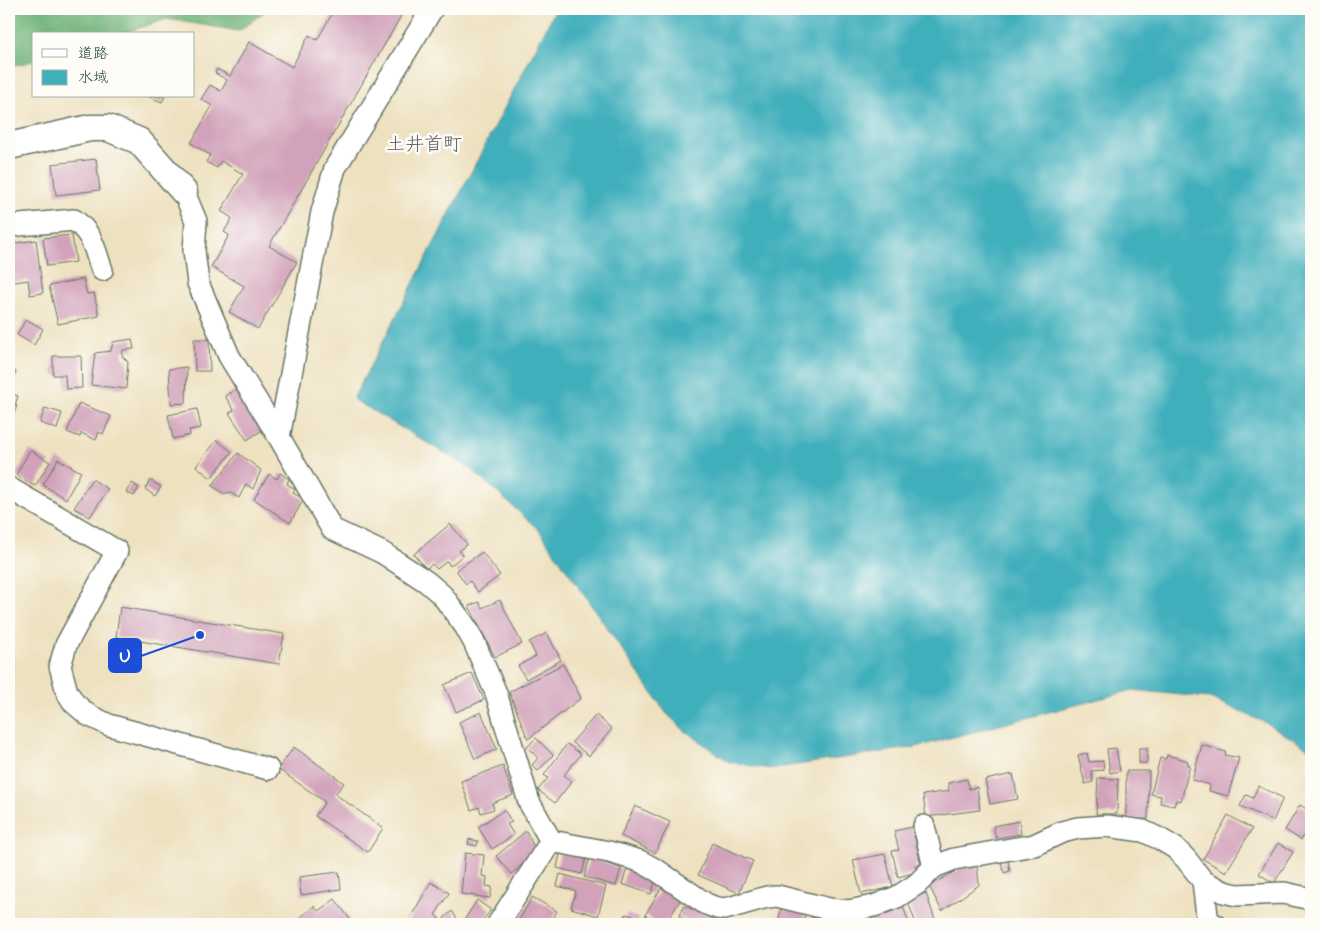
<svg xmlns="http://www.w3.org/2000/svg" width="1320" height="933" font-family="Mynerve,'Klee One',sans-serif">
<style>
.forest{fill:#6ab074;stroke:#447654}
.water{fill:#40afbc;stroke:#307678}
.building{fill:#d1a2ba}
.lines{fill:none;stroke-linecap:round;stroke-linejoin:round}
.minor-casing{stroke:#677665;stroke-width:24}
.tertiary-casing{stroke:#677665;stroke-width:29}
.minor{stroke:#fff;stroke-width:21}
.tertiary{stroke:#fff;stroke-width:26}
.labels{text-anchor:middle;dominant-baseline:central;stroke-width:5;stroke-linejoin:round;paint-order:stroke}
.quarter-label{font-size:19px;fill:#5d6063;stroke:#fdfcf7}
.leader{fill:none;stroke:#1d4ed8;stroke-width:2}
.callout-dot{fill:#1d4ed8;stroke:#fdfcf7;stroke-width:2}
.callout{fill:#1d4ed8;stroke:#1d4ed8;stroke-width:2}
.callout-label{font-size:18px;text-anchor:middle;font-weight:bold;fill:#fff}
</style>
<rect width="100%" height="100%" fill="#fdfcf7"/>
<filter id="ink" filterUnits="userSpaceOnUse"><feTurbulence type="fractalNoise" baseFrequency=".02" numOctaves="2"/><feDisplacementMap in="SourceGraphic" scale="10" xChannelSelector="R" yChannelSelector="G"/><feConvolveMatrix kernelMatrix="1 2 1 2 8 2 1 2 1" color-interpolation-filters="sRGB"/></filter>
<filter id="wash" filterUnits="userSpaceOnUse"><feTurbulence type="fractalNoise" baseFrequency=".0096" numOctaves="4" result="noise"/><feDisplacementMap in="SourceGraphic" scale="20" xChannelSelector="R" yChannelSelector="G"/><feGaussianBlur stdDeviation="1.12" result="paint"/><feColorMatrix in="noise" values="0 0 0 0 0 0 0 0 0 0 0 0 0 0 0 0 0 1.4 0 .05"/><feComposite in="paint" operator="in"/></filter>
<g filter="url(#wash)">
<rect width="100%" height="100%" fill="#eee1c0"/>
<polygon class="forest" points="9,9 268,9 239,31 167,19 120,34 34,34 34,60 23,64 9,65"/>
<polygon class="water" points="556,9 1311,9 1311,750 1266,723 1210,698 1133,690 916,747 770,769 729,762 684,730 666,713 539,530 471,469 353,399"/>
<g id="blocks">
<g class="building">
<polygon points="335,9 405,9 269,246 297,262 258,329 229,312 244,286 211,267 229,235 224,232 232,218 221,211 243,174 221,161 217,168 206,162 210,155 191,143 212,106 201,99 210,85 221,91 227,80 215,73 217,69 230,76 249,42 292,67 309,35 317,40"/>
<polygon points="147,96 165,96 162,102"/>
<polygon points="96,159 100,190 56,195 52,164"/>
<polygon points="72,235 76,262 47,266 43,238"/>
<polygon points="36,240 43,293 30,295 28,280 9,283 9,244"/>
<polygon points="83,279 87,294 94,293 99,316 58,324 49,286"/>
<polygon points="26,319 43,329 34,345 17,335"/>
<polygon points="132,339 134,349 123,350 122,356 128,362 126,389 91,385 95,353 111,351 113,342"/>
<polygon points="194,339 209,339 210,371 195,371"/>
<polygon points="53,356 81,356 82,388 66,389 65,375 53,375"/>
<polygon points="187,367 186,403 171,404 169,369"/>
<polygon points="9,368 16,372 9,385"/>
<polygon points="239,387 264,429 247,440 229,413 234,410 225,396"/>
<polygon points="9,393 18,396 15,405 17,406 12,418 9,416"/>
<polygon points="79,403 111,416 103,434 99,432 96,440 81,433 80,437 67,432"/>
<polygon points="45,408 62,413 57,429 40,423"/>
<polygon points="197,409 201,428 189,430 190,435 173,439 168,415"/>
<polygon points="217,440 232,452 211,478 196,466"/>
<polygon points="30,450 50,462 35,486 16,475"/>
<polygon points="238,453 261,470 253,489 246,484 239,498 229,492 225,494 212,486"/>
<polygon points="58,459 81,472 66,499 43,485"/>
<polygon points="280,473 289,479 287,484 295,489 293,493 304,499 290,523 254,499 269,474 277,479"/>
<polygon points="92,479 108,489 90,517 74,508"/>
<polygon points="150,480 161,487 155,496 145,489"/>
<polygon points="132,483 139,488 134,496 126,492"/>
<polygon points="450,524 467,544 459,551 463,555 450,566 447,561 437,569 432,564 426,569 414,554"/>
<polygon points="482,552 500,575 478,592 470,581 466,584 456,570"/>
<polygon points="500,600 522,644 495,657 469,606 479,602 482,608"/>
<polygon points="120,607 284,634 279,664 116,637"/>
<polygon points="547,633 561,660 526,679 518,666 536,656 529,642"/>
<polygon points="9,634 14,665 9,666"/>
<polygon points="563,664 581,698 528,739 509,692"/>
<polygon points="472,673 484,700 456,712 444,685"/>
<polygon points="481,712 497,749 475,759 459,722"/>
<polygon points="596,715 612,729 589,756 572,742"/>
<polygon points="536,738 553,755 538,771 532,765 538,758 527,747"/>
<polygon points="567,744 581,754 564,775 572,781 555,803 538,790 548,778 544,775"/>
<polygon points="1202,745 1226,752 1225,755 1239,758 1228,796 1209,791 1210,785 1192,780"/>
<polygon points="294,747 344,783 335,794 383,828 368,852 315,816 325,802 278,769"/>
<polygon points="1116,748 1120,771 1110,773 1107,749"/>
<rect x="1139" y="748" width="8" height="15"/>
<polygon points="1087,753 1089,762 1103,761 1104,770 1091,771 1093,782 1085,784 1078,755"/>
<polygon points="1167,755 1188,761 1187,765 1190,765 1181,801 1176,800 1174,806 1160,803 1161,796 1151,794 1160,758 1166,759"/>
<polygon points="503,766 513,795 492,803 494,809 481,813 479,807 471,810 461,781"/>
<polygon points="1126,771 1149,771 1148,819 1126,819"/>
<polygon points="1013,774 1018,799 990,804 985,780"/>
<polygon points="1098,778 1118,779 1117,814 1096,814"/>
<polygon points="967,779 969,789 977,787 980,810 926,817 923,795 949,791 948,783"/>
<polygon points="1258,786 1283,798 1273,821 1240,806 1246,795 1253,798"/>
<polygon points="1300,805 1311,812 1311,823 1301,840 1285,830"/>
<polygon points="635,806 670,822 655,853 621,836"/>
<polygon points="504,810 512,822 507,824 514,835 492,849 478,827"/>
<polygon points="1228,815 1252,829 1226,872 1203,859"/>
<polygon points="1019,821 1021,834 996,838 993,826"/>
<polygon points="912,827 921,864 915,865 917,872 898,877 892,851 899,850 894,831"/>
<polygon points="526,831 536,851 512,874 496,856"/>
<polygon points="469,839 478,841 477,846 468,844"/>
<polygon points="712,843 753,861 739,893 698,875"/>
<polygon points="1278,843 1293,852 1274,883 1259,874"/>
<polygon points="465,853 484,855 482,876 487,877 486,886 492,887 490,898 461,894"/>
<polygon points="560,853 586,858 582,874 557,868"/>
<polygon points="885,854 893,887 861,894 853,860"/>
<polygon points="590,858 621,868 616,886 584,877"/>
<polygon points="1008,861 1010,871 1004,873 1001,862"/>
<polygon points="977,865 979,885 942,911 929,886 963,867"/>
<polygon points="627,869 656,879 651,894 622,884"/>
<polygon points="339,872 341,889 301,895 299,877"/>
<polygon points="560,874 606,886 598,916 571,908 576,891 557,886"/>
<polygon points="431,882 449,893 435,915 439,918 436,924 417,924 409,920"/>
<polygon points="661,888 681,899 665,924 660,924 645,915"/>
<polygon points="926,893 935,920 922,924 916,924 907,899"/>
<polygon points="532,897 557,911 552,921 558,924 517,924"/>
<polygon points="335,899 350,919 343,924 303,924 298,919 314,906 318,911"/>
<polygon points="477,900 491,910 480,924 472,924 465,919"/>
<polygon points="684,906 722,921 721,924 697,924 679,917"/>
<polygon points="903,906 909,924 862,924 860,917"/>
<polygon points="781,909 805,913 803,924 778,924"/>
<polygon points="452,911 460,924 445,924 444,918"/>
<polygon points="626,914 639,918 638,924 624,924"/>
<polygon points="812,917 844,920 843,924 812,924"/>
</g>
</g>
</g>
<g filter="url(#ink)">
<use href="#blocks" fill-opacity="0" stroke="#677665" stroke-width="1"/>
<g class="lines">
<defs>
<g id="minor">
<polyline points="184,192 196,221 194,251 198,283 229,356 279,437 332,529 383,553 427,582 442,595 465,626 474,642 496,693 529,802 551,841 609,852 640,861 658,871 706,904 717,908 725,909 767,897 777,896 829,909 848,911 874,906 897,897 917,884 934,867 954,859 1034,845 1062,832 1078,828 1107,826 1143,831 1160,839 1175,848 1186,859 1203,881 1224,892 1237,895 1284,893 1311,899"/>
<path d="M9,226L74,220C93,234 94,248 102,270"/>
<polyline points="279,437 322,212 335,168 432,9"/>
<polyline points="9,488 117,551 66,645 60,666 67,692 74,703 88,715 109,725 268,769"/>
<polyline points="924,826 934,867"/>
<polyline points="1203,881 1208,924 1214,924"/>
<polyline points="498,924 551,841"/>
</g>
<polyline id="tertiary" points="9,146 90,128 108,128 139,141 184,192"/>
</defs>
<use href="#minor" class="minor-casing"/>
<use href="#tertiary" class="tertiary-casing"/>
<use href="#minor" class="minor"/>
<use href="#tertiary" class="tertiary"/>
</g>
</g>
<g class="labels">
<g class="quarter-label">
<text x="424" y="144">土井首町</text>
</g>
</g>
<path class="leader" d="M200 635L141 656"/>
<circle class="callout-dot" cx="200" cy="635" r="5"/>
<rect class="callout" x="109" y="639" width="32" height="33" rx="5"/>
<g class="callout-label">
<text x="125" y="662">U</text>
</g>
<rect width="1320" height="933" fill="none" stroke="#fdfcf7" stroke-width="30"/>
<rect x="32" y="32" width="162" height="65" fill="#fdfcf7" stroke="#a4b0a9"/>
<rect x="42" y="49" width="25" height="8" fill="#ffffff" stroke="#a4b0a9"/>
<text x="78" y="58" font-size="15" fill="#1f3d34">道路</text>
<rect x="42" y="70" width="25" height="15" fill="#40afbc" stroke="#a4b0a9"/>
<text x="78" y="82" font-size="15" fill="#1f3d34">水域</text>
</svg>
